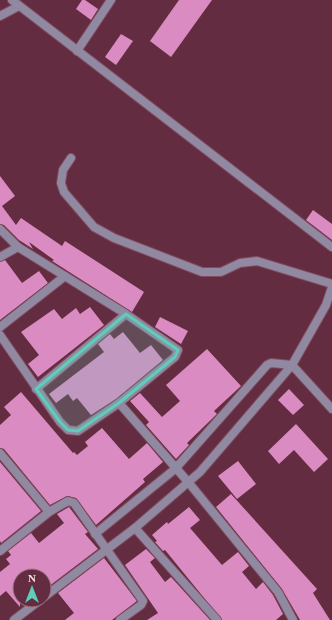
<svg xmlns="http://www.w3.org/2000/svg" width="332" height="620" font-family="Georgia,serif">
<style>
.building{fill:#da8bc1}
.lines{fill:none;stroke-linecap:round;stroke-linejoin:round}
.street-casing{stroke:#7f4c5e;stroke-width:10}
.street{stroke:#9189a2;stroke-width:8}
.marked{fill:#5dceb9;fill-opacity:0.2;stroke:#5dceb9;stroke-width:3;stroke-linejoin:round}
</style>
<rect width="100%" height="100%" fill="#642c40"/>
<g class="building">
<polygon points="82,0 85,0 98,9 91,20 76,9"/>
<polygon points="179,0 212,0 171,57 150,41"/>
<polygon points="121,34 133,41 116,65 105,57"/>
<polygon points="0,176 15,196 2,206 16,225 21,218 62,246 65,241 144,292 132,312 52,261 54,260 29,242 33,249 19,240 4,225 0,224"/>
<polygon points="313,210 332,224 332,240 306,220"/>
<polygon points="5,260 22,283 39,271 48,283 0,320 0,262"/>
<polygon points="90,307 104,325 38,377 28,364 39,355 21,332 54,309 62,319 76,308 80,314"/>
<polygon points="160,317 188,331 181,344 155,327"/>
<polygon points="123,332 140,353 151,345 163,360 116,399 91,415 77,398 73,401 68,394 56,403 49,394 104,352 98,344 110,334 114,339"/>
<polygon points="207,349 241,386 214,411 217,414 187,443 189,445 176,459 146,425 149,422 130,401 140,393 162,417 180,401 166,385"/>
<polygon points="289,389 304,405 293,415 278,400"/>
<polygon points="21,392 73,453 74,452 77,455 88,446 85,442 102,428 129,459 147,443 163,462 143,479 145,482 96,525 76,498 67,496 50,505 4,449 0,448 0,425 11,415 4,407"/>
<polygon points="296,424 328,459 314,472 294,450 279,464 268,451"/>
<polygon points="238,461 256,484 237,499 218,476"/>
<polygon points="0,462 41,511 1,543 0,541"/>
<polygon points="231,494 317,589 313,593 330,620 300,620 282,589 216,507"/>
<polygon points="69,507 88,532 85,534 98,549 44,590 44,576 20,576 20,607 6,591 0,596 0,572 10,564 6,559 11,555 8,551 31,533 39,543 64,523 57,514"/>
<polygon points="189,507 200,520 190,528 222,565 238,552 249,566 242,572 256,589 263,582 273,595 283,614 276,620 222,620 165,550 163,551 155,542 157,541 152,535 167,522 168,524"/>
<polygon points="146,549 155,558 150,562 165,582 171,577 210,620 147,620 158,613 125,565"/>
<polygon points="104,558 137,601 112,620 65,620 74,613 58,593"/>
</g>
<g class="lines">
<defs>
<g id="street">
<polyline points="12,0 332,247"/>
<polyline points="0,16 19,6"/>
<polyline points="77,51 111,0"/>
<polyline points="71,158 63,170 61,183 64,192 94,227 114,238 202,272 221,272 240,263 257,261 332,284"/>
<polyline points="0,229 18,247 126,314 178,350 175,357 119,403 78,431 68,430 60,422 0,335"/>
<polyline points="0,257 18,247"/>
<polyline points="0,327 65,276"/>
<polyline points="36,389 126,314"/>
<polyline points="119,403 189,483 278,592 293,620"/>
<polyline points="0,453 49,512"/>
<polyline points="135,528 217,620"/>
<polyline points="95,534 175,469 267,365 271,363 292,365 332,409"/>
<polyline points="0,551 49,512 68,501 74,503 143,601 141,605 120,620"/>
<polyline points="44,597 135,528 200,472 292,365 326,305 332,287"/>
<polyline points="14,620 40,600"/>
</g>
</defs>
<use href="#street" class="street-casing"/>
<use href="#street" class="street"/>
</g>
<path class="marked" d="M126,314L178,350L175,357L119,403L78,431L68,430L60,422L36,389Z"/>
<g transform="translate(32 588)"><circle r="19" fill="#642c40" stroke="#a17382"/>
<path d="M0-3L7 15L0 10L-7 15Z" fill="#5dceb9"/>
<text y="-6" font-size="11" font-weight="bold" text-anchor="middle" fill="#fcdee6">N</text>
</g>
</svg>
